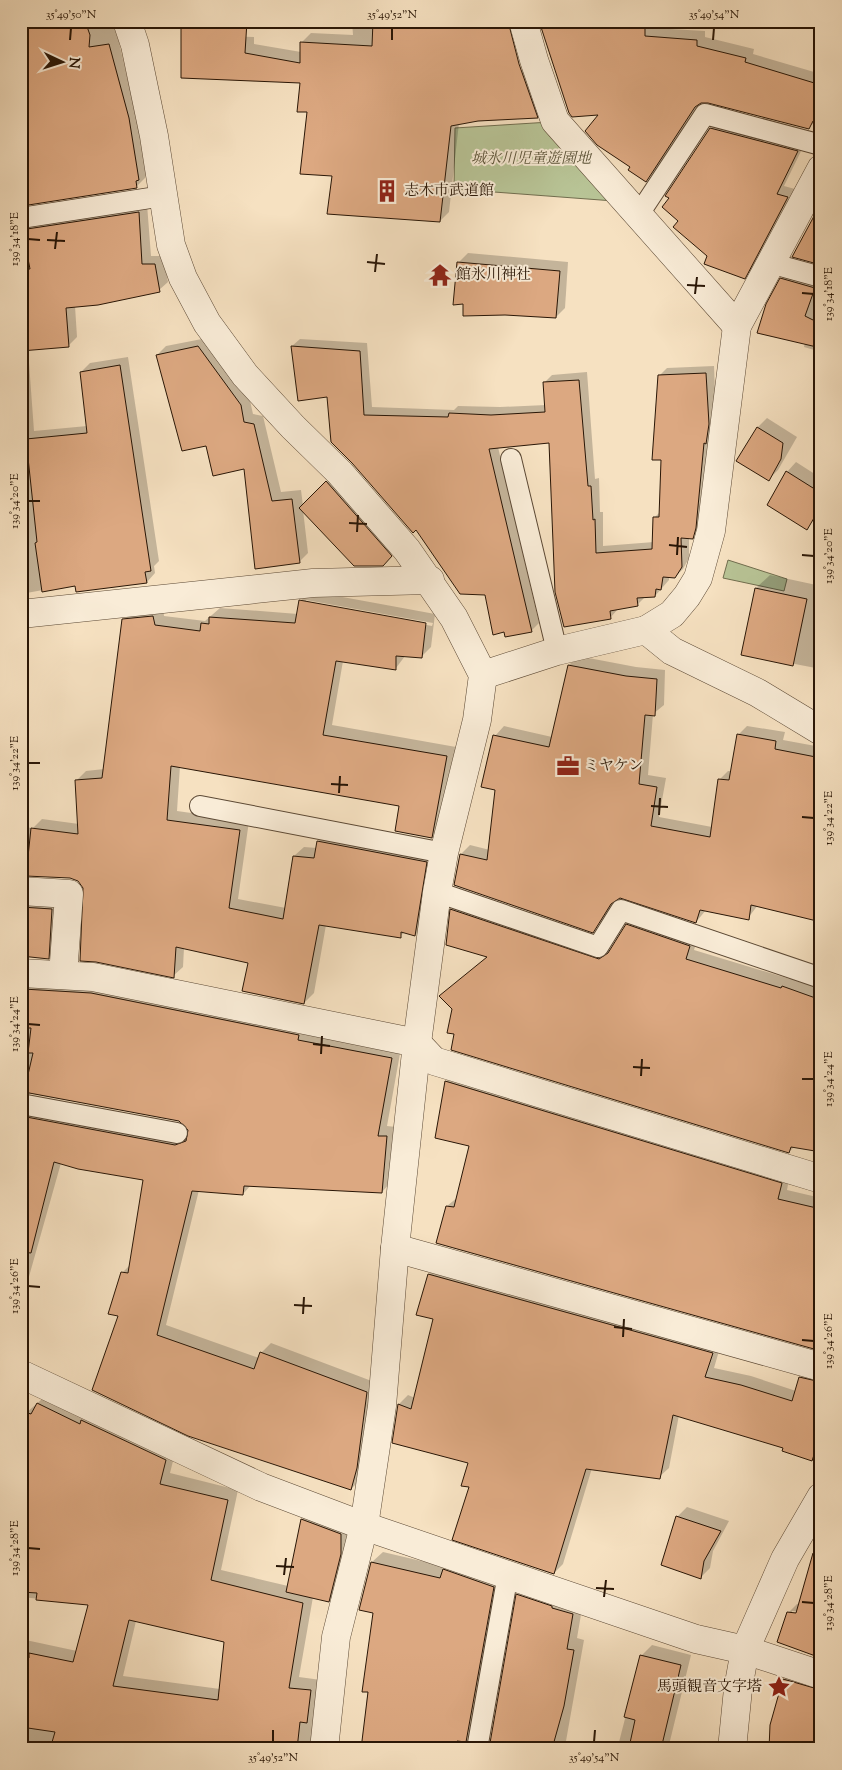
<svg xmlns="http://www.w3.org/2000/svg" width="842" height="1770" font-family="'Sorts Mill Goudy','Noto Serif JP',serif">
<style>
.green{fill:#b8c496;stroke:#706d4e}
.shadow{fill:#0003;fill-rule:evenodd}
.building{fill:#dca881;stroke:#291606;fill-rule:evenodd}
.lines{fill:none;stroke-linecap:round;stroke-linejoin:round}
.service-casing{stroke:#5c4935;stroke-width:22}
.minor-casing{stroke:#5c4935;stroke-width:29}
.tertiary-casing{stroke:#5c4935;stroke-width:29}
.service{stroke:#f9ecd7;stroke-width:20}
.minor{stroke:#f9ecd7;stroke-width:28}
.tertiary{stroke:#f9ecd7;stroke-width:28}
.ticks{fill:none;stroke:#291606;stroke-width:2}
.labels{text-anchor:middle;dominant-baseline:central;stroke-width:4;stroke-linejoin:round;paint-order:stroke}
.park-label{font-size:15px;font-style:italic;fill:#5b5338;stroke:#f9ecd7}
.poi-label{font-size:15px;fill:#291606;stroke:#f9ecd7;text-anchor:start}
.neatline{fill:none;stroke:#291606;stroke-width:2}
.ticks-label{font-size:12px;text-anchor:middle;fill:#291606}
</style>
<rect width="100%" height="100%" fill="#f6e1c1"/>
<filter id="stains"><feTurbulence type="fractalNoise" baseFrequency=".004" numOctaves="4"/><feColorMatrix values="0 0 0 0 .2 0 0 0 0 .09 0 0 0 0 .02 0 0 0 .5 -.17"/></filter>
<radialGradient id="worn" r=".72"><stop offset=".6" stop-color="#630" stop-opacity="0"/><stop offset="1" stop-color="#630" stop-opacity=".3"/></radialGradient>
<g class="green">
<polygon points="550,122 614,201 454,189 455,128"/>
<polygon points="728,560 787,579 784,591 723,578"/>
</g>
<g class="shadow">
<polygon points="21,21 114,21 140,132 147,170 145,178 136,187 21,205"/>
<polygon points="167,21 219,21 222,36 254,37 254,44 301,52 301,43 311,33 353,35 352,21 509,21 519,95 522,71 531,62 546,108 537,117 459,123 449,212 440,221 333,175 308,111 301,82 183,23 168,27"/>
<polygon points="541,21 653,21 653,28 705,31 705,37 754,49 753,54 821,74 821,121 817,120 808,128 708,101 701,102 654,172 646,181 632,167"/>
<polygon points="719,120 805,143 784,186 795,189 752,269 744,277 708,256 679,220 711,128"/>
<polygon points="147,204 151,256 163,256 168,282 159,290 75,306 77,337 68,346 28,349 34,431 87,426 81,372 90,363 128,357 159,561 154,566 155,573 147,582 76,584 21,594 21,216"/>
<polygon points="468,253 568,262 565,308 556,317 459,262"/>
<polygon points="795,265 821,273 821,352 804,347 805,343 781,279"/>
<polygon points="207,338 249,396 253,414 263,416 281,492 301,490 303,506 336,473 400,546 382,564 303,510 308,553 299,562 245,467 207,444 157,355 166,346"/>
<polygon points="300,339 367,343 372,407 454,410 458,406 500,407 546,405 544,383 552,375 587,372 595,479 599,478 600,512 603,512 603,546 654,542 655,517 660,512 663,459 659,376 667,368 714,366 716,416 700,529 692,537 689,537 689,558 683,569 675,577 669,577 669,580 655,596 646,596 637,605 618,609 610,618 550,442 498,447 539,623 531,631 486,594 417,528 353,462 328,396 292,346"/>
<polygon points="767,418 797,437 778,470 769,479 737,461 758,427"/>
<polygon points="796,462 821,478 821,511 807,528 787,472"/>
<polygon points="770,575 821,586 821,669 743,654 756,588"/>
<path d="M310,591L435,614L431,647L421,657L405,656L396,668L343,661L332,725L456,747L441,827L431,837L400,805L180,766L177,811L249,821L238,899L286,908L294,856L304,847L317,848L318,841L328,832L436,852L425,925L415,935L405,932L400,936L326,925L314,993L304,1003L249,962L184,948L183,967L173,976L79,880L70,877L21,874V827L33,828L42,819L79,824L76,781L86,771L104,769L124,620L134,610L163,607L164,616L205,621L220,608L298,614L300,601ZM306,600L433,623L432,626L306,603Z"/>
<polygon points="578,656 636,667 665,670 664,705 653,714 648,775 666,778 659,817 712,827 719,780 728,771 732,771 738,735 747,726 785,732 783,740 821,747 821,843 758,905 748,918 706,910 696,922 620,897 593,931 461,854 470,845 490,850 497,789 495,736 504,726 552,737 569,665"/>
<polygon points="21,894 61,899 58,948 48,958 21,956"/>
<polygon points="461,901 604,950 610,950 636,916 698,937 694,950 790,979 821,978 821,1151 795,1146 789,1152 455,1033 453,1009 441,996 488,956 452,910"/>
<polygon points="821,951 821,965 817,963"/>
<polygon points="21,975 401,1048 387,1126 396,1127 391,1182 382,1192 251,1185 243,1194 199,1190 166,1325 259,1358 261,1353 271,1343 377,1383 361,1479 351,1489 119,1316 122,1273 131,1264 144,1179 61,1163 21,1305 21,1100 185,1136 188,1134 190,1129 180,1120 21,1092"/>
<polygon points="456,1072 790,1174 787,1190 821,1198 821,1349 447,1206 458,1197 471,1145 436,1137 446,1081"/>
<polygon points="439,1265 721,1344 714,1368 751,1376 796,1391 800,1378 809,1368 821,1370 821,1451 812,1460 785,1447 679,1415 669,1468 659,1477 592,1468 563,1564 554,1573 470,1486 470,1462 394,1442 399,1404 408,1395 415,1398 434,1318 418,1314 429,1274"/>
<path d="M49,1393L176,1449L170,1473L238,1490L221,1570L288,1586L302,1519L311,1510L351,1531L338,1592L328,1601L313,1597L299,1677L321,1680L313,1749H56L32,1744L31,1749H21V1639L77,1651L90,1604L21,1597V1424L26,1413ZM136,1621L225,1641L220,1689L123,1676Z"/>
<polygon points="687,1507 729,1521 713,1551 710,1568 701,1577 677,1517"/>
<polygon points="383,1552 447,1567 504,1576 483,1749 362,1749 375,1612 372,1562"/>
<polygon points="528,1584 583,1603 577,1638 584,1640 566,1741 618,1746 641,1656 652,1645 691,1655 668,1749 490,1749 518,1595"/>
<path d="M797,1604H799L821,1657L788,1613ZM792,1611L802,1612V1614H792Z"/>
<polygon points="793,1671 821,1678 821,1749 784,1679"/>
</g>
<g class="building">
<polygon points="39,21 85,21 90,35 89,47 109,44 129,118 139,180 136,181 137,188 22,206 21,26"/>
<polygon points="181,21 247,21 245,53 300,63 300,42 372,46 373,21 508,21 519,64 538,118 478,121 451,126 440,222 327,214 332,176 300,174 307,112 297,112 300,83 181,78"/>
<polygon points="539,21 645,21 645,36 697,40 697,46 746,58 745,62 821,85 821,122 813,121 809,129 708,103 701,103 695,107 646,182 628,170 630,167 597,145 585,131 598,115 572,117 569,113"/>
<polygon points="710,128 798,151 777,194 788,197 745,279 704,264 707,256 673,227 678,221 662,207 669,198 665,196"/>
<polygon points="820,205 821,205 821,265 792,257"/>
<polygon points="139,212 142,264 155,264 160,292 98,305 66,308 69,347 21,351 21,269 30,269 23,233 27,232 27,229"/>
<polygon points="457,262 560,271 556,318 505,315 463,316 463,304 453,305"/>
<polygon points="780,278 815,288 805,316 821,324 821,348 757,333 766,304"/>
<polygon points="198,346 241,405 244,422 254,424 272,501 292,499 300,563 255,569 244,469 213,476 206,446 182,451 156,355"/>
<polygon points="291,346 360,351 364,415 448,417 449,413 491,415 545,412 543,382 579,380 588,486 591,486 593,520 595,519 596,553 652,549 653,517 659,517 661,460 652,460 658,375 706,373 709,424 706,444 704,443 696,528 693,539 681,538 682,567 675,578 663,577 661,590 656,589 655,597 637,598 638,606 610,611 611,619 564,627 555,592 549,443 489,449 532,632 505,637 504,632 493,635 485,595 460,594 416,530 413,533 352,463 331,442 327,397 298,401"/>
<polygon points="120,365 151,571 145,572 147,583 76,592 75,586 42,592 35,543 37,542 26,439 87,433 80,372"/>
<polygon points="757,427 783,443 781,459 769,481 736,461"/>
<polygon points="786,471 821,493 821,506 807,530 767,505"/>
<polygon points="326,481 392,556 383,566 354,566 299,508"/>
<polygon points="755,588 807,599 793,666 741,655"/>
<polygon points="299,600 426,623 422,658 396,656 396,670 336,661 323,735 447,756 432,838 395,831 399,806 171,766 167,820 240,830 229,908 283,919 293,856 314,858 317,841 427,862 415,936 401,932 401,938 319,925 304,1004 242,991 248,963 176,947 174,978 96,962 80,961 83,888 78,881 70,878 26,876 31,828 78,834 75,780 102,778 122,619 153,616 155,625 200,631 201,623 209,624 209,617 295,623"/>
<polygon points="568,665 626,676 657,679 655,716 645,715 639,784 657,787 651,826 710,837 718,779 729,780 737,734 776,741 775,749 821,758 821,798 814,841 821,842 821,922 751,905 749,920 700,910 696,923 620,898 611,904 593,933 454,885 460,854 487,860 495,790 481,787 493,735 549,747"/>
<polygon points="21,907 52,909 49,959 21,956"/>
<polygon points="450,909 599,959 608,953 626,924 690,946 686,959 781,988 782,986 821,1000 821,1152 791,1147 789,1153 451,1050 454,1034 447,1033 452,1009 439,996 487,957 446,945"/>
<polygon points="23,989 91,993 299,1035 298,1040 392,1058 378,1136 387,1136 382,1193 244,1186 243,1195 192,1191 157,1335 254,1369 260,1352 367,1392 357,1468 351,1490 188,1436 92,1390 118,1316 108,1314 121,1272 128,1273 143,1180 78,1169 54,1162 31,1253 21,1252 21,1116 175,1145 186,1141 188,1130 179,1121 24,1092 33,1053 28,1053 31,1028 22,1028"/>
<polygon points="445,1081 782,1183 778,1199 821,1209 821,1351 436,1243 446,1206 454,1207 469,1146 435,1138"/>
<polygon points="428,1274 713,1353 705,1377 741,1385 792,1401 799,1377 821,1382 821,1433 812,1461 782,1451 783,1448 673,1415 660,1479 586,1469 554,1574 452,1540 469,1487 461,1486 468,1463 392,1443 398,1404 411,1409 433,1319 416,1315"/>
<path d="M37,1403L80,1424L81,1420L166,1460L160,1484L228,1500L211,1580L303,1603L289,1688L311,1690L307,1723L300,1722L297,1749H50L55,1732L21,1727V1656L29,1658V1653L73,1662L88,1605L36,1600L37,1593L21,1592V1411L31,1414ZM129,1620L224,1642L218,1700L113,1686Z"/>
<polygon points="676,1516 721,1531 704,1561 701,1579 661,1565"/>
<polygon points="301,1519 341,1534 341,1554 329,1602 286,1592"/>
<polygon points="813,1553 821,1554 821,1658 777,1642 787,1612 796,1613"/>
<polygon points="371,1562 440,1578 443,1569 494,1587 466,1742 457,1741 457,1749 361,1749 368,1692 362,1692 373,1613 359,1610"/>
<polygon points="516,1594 552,1606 552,1608 573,1614 567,1649 574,1650 564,1706 552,1749 513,1749 514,1745 490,1743"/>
<polygon points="640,1655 681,1665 661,1749 630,1743 635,1720 624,1717"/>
<polygon points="783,1679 821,1690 821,1749 769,1749 770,1725"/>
</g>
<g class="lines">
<defs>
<g id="service">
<polyline points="639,214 705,114 821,145"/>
<polyline points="21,218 163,196"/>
<polyline points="770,263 821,277"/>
<polyline points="511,459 557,651"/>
<polyline points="200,806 444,853"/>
<polyline points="437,892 598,947 621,910 821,978"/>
<polyline points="21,1104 177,1133"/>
<polyline points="477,1749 508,1574"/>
</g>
<g id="minor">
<polyline points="127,21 135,45 154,136 171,245 183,278 207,323 245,375 293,427 340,473 407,550 454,618 483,675 477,720 444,853 437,892 417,1043 395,1248 382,1406 364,1526 336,1637 324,1749"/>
<polyline points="523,21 534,60 555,121 737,326"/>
<polyline points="21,614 313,583 430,580"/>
<polyline points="646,630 672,614 687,596 698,578 711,531 737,326 821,169"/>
<polyline points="483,675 557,651 646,630 672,651 758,693 821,731"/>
<polyline points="21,891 69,894 63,975"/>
<polyline points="21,973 93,977 417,1043 434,1061 821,1179"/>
<polyline points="395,1248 821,1367"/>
<polyline points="21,1374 261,1487 364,1526 696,1639 745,1650 821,1675"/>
</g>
<polyline id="tertiary" points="732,1749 738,1689 745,1650 785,1559 821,1497"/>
</defs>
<use href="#service" class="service-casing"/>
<use href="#minor" class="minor-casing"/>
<use href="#tertiary" class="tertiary-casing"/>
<use href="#service" class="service"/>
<use href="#minor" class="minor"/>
<use href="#tertiary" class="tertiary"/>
</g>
<path class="ticks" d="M70,40L71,28M392,40V28M713,40L714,28M28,239L40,240M47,240L65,241M55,249L57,232M367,262L385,264M375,272L377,254M687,285L705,286M802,293L814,294M695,294L697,277M28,501H40M349,523L367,524M357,532L358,515M669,545L687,547M677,555L678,537M802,555L814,556M28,763H40M331,784L348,785M339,793L340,776M651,806L668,807M659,815L660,798M802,817L814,818M28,1024L40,1025M313,1044L330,1046M321,1054L322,1036M633,1067L650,1068M641,1076L642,1059M802,1079H814M28,1286L40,1287M294,1305L312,1306M303,1314L304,1297M614,1327L632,1329M623,1337L624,1319M802,1340L814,1341M28,1548L40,1549M276,1566L294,1567M284,1575L286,1558M596,1588L614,1589M604,1597L606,1580M802,1602L814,1603M273,1742V1730M594,1742L595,1730"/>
<defs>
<symbol id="building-bare" viewBox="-9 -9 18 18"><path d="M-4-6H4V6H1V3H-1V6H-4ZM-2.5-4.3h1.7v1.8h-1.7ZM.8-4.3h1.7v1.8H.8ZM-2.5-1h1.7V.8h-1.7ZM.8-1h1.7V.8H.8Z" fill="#8f2418" stroke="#f9ecd7" stroke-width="2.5" paint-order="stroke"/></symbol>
<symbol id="temple-bare" viewBox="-9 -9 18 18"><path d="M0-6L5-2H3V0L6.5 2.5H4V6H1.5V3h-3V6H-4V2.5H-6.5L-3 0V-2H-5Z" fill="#8f2418" stroke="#f9ecd7" stroke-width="2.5" paint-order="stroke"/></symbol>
<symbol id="office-bare" viewBox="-9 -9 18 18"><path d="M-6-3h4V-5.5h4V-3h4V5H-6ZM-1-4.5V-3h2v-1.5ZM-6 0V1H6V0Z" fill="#8f2418" stroke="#f9ecd7" stroke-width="2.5" paint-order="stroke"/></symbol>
<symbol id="sight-bare" viewBox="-9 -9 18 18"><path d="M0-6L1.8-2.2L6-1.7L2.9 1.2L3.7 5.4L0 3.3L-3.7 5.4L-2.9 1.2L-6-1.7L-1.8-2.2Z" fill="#8f2418" stroke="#f9ecd7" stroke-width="2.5" paint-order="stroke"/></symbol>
</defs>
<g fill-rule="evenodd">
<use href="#building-bare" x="371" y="175" width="32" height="32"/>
<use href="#temple-bare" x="424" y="259" width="32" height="32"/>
<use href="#office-bare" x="552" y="750" width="32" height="32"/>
<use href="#sight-bare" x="763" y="1671" width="32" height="32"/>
</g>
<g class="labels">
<g class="park-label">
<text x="531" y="159">城氷川児童遊園地</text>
</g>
<g class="poi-label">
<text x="404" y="191">志木市武道館</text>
<text x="456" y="275">館氷川神社</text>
<text x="584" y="766">ミヤケン</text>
<text x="762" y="1687" text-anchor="end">馬頭観音文字塔</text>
</g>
</g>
<rect width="842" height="1770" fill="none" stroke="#f6e1c1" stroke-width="55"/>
<g transform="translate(62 62) rotate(94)" stroke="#f9ecd7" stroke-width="4" paint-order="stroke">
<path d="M0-4L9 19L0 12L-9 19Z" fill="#291606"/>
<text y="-8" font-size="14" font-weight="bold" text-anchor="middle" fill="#291606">N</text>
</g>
<rect x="28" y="28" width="786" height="1714" class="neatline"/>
<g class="ticks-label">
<text x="71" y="18">35°49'50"N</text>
<text x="392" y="18">35°49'52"N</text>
<text x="714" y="18">35°49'54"N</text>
<text transform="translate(14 239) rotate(-90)" y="4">139°34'18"E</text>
<text transform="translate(828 294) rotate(-90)" y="4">139°34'18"E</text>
<text transform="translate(14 501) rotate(-90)" y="4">139°34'20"E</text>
<text transform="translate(828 556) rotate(-90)" y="4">139°34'20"E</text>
<text transform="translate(14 763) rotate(-90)" y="4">139°34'22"E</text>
<text transform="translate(828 818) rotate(-90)" y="4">139°34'22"E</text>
<text transform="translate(14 1024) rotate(-90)" y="4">139°34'24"E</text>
<text transform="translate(828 1079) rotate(-90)" y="4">139°34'24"E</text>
<text transform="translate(14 1286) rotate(-90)" y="4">139°34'26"E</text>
<text transform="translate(828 1341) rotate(-90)" y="4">139°34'26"E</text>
<text transform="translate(14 1548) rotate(-90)" y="4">139°34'28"E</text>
<text transform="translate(828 1603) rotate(-90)" y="4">139°34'28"E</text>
<text x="273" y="1761">35°49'52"N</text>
<text x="594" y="1761">35°49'54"N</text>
</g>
<rect width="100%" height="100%" filter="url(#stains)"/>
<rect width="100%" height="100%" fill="url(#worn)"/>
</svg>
